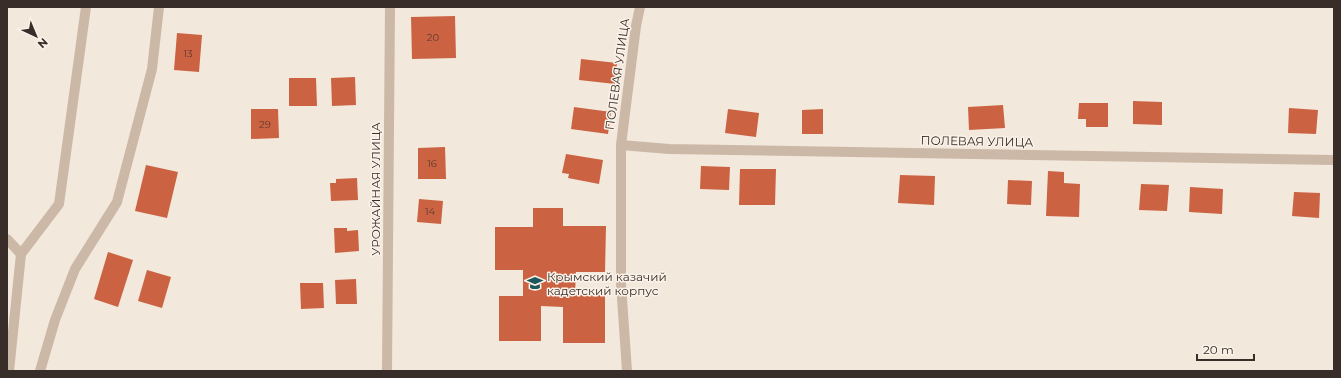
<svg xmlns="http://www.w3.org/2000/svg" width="1341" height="378" font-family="Montserrat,sans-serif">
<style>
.building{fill:#cb6342}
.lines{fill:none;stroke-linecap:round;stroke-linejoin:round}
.minor{stroke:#ccb8a7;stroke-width:10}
.labels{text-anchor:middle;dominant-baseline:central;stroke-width:3;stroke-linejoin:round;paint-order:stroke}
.number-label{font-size:10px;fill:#5d3a2e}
.street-label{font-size:12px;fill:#382d28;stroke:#fbf2e9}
.poi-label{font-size:12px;fill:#382d28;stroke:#fbf2e9;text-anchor:start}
</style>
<rect width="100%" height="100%" fill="#f3e8dc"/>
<g class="building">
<polygon points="455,16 456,58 412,59 411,17"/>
<polygon points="177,33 202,35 199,72 174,70"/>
<polygon points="581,59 617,63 615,84 579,80"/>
<polygon points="355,77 356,105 332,106 331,78"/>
<polygon points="289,78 316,78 317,106 289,106"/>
<polygon points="1133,101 1162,102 1162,125 1133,124"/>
<polygon points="1079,103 1108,103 1108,127 1086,127 1086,119 1078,119"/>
<polygon points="1003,105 1005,128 969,130 968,107"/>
<polygon points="574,107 611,112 608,134 571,129"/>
<polygon points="1289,108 1318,110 1316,134 1288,133"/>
<polygon points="251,109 278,109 279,138 251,139"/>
<polygon points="728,109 759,113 756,137 725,133"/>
<polygon points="823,109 823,134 802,134 802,110"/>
<polygon points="445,147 446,179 418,179 418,148"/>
<polygon points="566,154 603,160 599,184 568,178 569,174 562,173"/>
<polygon points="146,165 178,172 167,218 135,211"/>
<polygon points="701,166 730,167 729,190 700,189"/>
<polygon points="740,169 776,169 775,205 739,205"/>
<polygon points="1048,171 1064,172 1064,183 1080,184 1079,217 1046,216"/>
<polygon points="900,175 935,176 934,205 898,203"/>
<polygon points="357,178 358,200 331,201 330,183 336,183 336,179"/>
<polygon points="1008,180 1032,181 1031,205 1007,204"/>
<polygon points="1141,184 1169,185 1167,211 1139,210"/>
<polygon points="1190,187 1223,189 1222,214 1189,212"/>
<polygon points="1294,192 1320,193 1319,218 1292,216"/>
<polygon points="419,199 443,201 441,224 417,222"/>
<polygon points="533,208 563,208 563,226 606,226 605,272 576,272 575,295 605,295 605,343 563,343 563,307 541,306 541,341 499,341 499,296 523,296 523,270 495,270 495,227 533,227"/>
<polygon points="334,228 347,228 347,231 358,230 359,251 335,253"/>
<polygon points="108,252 133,260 118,307 94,299"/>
<polygon points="147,270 171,277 162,308 138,301"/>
<polygon points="356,279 357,304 336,304 335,280"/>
<polygon points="300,283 323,283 324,308 301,309"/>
</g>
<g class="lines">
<g class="minor">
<polyline points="621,145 669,149 1334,160"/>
<polyline points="7,239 21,254"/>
<polyline points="21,254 59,204 86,7"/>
<polyline points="9,371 21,254"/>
<polyline points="40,371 55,320 75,269 117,202 152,69 159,7"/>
<polyline points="387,371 390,7"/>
<polyline points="627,371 621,284 621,145 636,26 640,7"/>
</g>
</g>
<defs>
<symbol id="university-bare" viewBox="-9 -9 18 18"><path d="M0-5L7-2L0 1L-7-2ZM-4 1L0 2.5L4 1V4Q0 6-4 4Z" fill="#1c585c" stroke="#fbf2e9" stroke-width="2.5" paint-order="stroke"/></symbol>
</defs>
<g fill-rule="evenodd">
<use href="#university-bare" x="524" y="272" width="22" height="22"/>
</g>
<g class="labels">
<g class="number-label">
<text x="433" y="37">20</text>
<text x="188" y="53">13</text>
<text x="265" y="124">29</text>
<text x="432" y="163">16</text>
<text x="430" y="211">14</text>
</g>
<g class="street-label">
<text transform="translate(617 74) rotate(-82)">ПОЛЕВАЯ УЛИЦА</text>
<text transform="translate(977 141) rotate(1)">ПОЛЕВАЯ УЛИЦА</text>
<text transform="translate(375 189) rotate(-90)">УРОЖАЙНАЯ УЛИЦА</text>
</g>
<g class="poi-label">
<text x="547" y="276">Крымский казачий<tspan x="547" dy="14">кадетский корпус</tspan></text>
</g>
</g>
<rect width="1341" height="378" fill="none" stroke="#382d28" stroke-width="16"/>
<g transform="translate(36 36) rotate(136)" stroke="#fbf2e9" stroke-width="3" paint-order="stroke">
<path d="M0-3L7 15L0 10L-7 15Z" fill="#382d28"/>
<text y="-6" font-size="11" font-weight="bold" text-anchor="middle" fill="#382d28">N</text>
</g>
<path d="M1197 354v6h57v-6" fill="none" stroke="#382d28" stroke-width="2"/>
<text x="1203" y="354" font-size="12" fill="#382d28" stroke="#fbf2e9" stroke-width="3" paint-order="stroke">20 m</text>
</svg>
